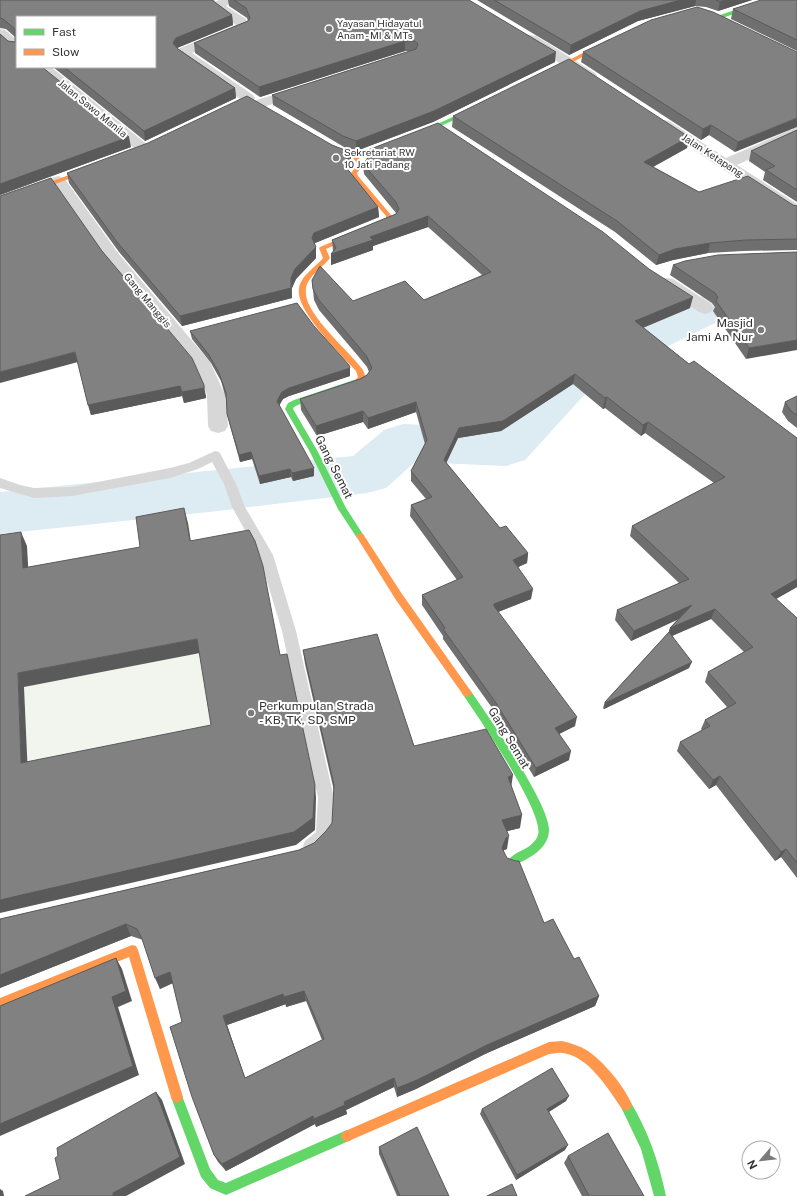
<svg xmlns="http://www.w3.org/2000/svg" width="797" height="1196" font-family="'Public Sans',sans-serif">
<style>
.green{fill:#f1f5ed}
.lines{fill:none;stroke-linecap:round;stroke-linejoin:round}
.river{fill:#ddebf3;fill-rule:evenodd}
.lane{fill:#d7d7d7;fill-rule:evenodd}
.street{fill:#d7d7d7;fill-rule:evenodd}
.fast{fill:#63d668;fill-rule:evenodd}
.slow{fill:#ff974d;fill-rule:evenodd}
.wall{fill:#6f6f6f;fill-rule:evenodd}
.shaded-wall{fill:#5a5a5a}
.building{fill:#818181;stroke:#5a5a5a;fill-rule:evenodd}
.poi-dot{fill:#7a7a7a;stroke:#fff;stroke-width:1.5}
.labels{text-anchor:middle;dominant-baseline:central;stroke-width:4;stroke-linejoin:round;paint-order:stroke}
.far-poi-label{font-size:10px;fill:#333;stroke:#fff;text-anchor:start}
.far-street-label{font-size:10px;fill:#333;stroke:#fff}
.poi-label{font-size:12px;fill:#333;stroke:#fff;text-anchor:end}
.street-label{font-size:12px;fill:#333;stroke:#fff}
</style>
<rect width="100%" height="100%" fill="#fff"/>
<polygon class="green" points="200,653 215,738 28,776 24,687"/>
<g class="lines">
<polygon class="river" points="797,272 797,301 713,324 597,381 525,460 506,466 415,462 386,488 367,493 209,512 0,534 0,492 353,456 384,430 403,424 493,428 561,357 679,302"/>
<path class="lane" d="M215,451L219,452L221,455L236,484L245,507L273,555L296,631L334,798L332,835C328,843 320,850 311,854L305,851L303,846L305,841L316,832L318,798L282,631L259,555L232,507L224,484L212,462L198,469L170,478L72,496L34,498L0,488V478L20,485L34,488L72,487L170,468L189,463Z"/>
<g class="street">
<polygon points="219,0 235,0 226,6 246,19 250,27 248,30 192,53 253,95 255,98 253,101 300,87 305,88 307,91 305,94 263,107 258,108 253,107 251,104 253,101 248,102 243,101 180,58 176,52 178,49 236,25 211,7 214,2"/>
<polygon points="0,29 5,30 17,40 17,51 12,50 0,40"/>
<polygon points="531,35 536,36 595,73 597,76 595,79 590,80 585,79 526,42 524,39 526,36"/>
<polygon points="35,67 51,67 149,146 152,149 149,152 144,154 139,152"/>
<polygon points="664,120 669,121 726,158 797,127 797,137 737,165 797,204 797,216 791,214 659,127 657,124 659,121"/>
<polygon points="58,176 64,178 118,253 210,362 225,395 228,426 225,431 218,433 211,431 208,426 207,395 195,368 106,261 50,181 52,178"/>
<polygon points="667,278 673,279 711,304 714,308 711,312 705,314 699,312 661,287 658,283 661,279"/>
</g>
<g class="fast">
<path d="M765,0H773L717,20L700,13L691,11C700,6 709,13 717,16Z"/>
<polygon points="479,105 482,107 481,108 416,137 411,136"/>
<polygon points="357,379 360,380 360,384 300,404 294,407 293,409 318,452 346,508 364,536 360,539 357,538 338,509 310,452 285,409 288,403 294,400"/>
<path d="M467,689L470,690C487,714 551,806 549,831C548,849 529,859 514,865L510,863L509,860C513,851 533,850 538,835C545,813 478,717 464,696L462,693L464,690Z"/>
<polygon points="177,1091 181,1093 210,1169 218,1180 226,1183 347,1130 351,1132 353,1136 351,1140 226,1195 210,1188 201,1177 171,1097 173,1093"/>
<path d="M626,1099L630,1101C648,1131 659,1162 666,1196H654L641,1149L620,1105L622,1101Z"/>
</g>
<g class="slow">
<polygon points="609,39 612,41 611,42 548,75 543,74"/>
<path d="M356,156L358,157L364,164L357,173L358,176L391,215L392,220L326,249L330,258C323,267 307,277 306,289C302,313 350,351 363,370L366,378L357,385L353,382L358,377L356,371C341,355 295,310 299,289C300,276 316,267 323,258L319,248L320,247L386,219V216L352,176L351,173L358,164L353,158Z"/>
<polygon points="97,165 100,167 99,168 0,204 0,200"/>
<polygon points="360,533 363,534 402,594 470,690 472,693 470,696 467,697 464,696 396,600 356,536"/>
<polygon points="132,945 136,946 138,950 183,1097 181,1101 177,1103 173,1101 171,1097 129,957 0,1010 0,998"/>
<path d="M562,1041C571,1043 580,1046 588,1051C604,1062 625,1087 632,1105L630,1109L626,1111L622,1109C609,1090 588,1055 562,1053C558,1052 553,1054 549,1054L351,1140L347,1142L343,1140L341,1136L343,1132L549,1042Z"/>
</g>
</g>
<g class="wall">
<polygon points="0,0 215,0 213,1 232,15 233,25 177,48 235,88 236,98 145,141 53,67 155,67 17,17 17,67 131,147 0,195 0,34 8,41 15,42 15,37 6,29 0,28"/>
<polygon points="228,0 469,0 555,62 433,122 356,151 344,147 273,105 272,95 412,51 405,51 260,97 195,53 194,43 248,21 247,18 229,6"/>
<polygon points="477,0 752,0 718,11 706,7 695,6 638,21 569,55"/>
<polygon points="797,0 797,51 731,19 733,9"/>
<polygon points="583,52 797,52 735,152 709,135 701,140 581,62"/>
<polygon points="453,116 689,137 687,148 653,167 699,192 797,206 797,250 743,251 708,253 673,260 656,265 615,232 452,127"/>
<polygon points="797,130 797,202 763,180 765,172 749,161 751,151"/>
<polygon points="332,145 351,154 351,164 347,169 378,207 379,217 315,243 316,258 296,279 292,288 292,298 182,326 119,252 69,183 67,173"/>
<polygon points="368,150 690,308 643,328 689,364 797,438 797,587 776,599 797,618 797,878 781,857 775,861 716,785 709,789 677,751 680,742 702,730 701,729 705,720 727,707 705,682 708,672 744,652 711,619 672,636 689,668 604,709 603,708 605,702 669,632 670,628 678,619 631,641 615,620 617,610 679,583 630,536 632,526 714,483 645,433 641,436 605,408 603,409 573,384 501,431 458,438 446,463 500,528 528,553 527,563 518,567 531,599 498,612 575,726 559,734 569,760 534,777 495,712 443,639 443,636 422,605 422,595 457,580 410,516 411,505 426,499 411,481 411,471 425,444 416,412 368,429 363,422 317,436 301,410 300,399 360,379 367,375 369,372 367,367 358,356 319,310 314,300 312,280 353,301 424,300 482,275 428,227 373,246 373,250 331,265 333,251 332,240 396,214 396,213 364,174 363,164 368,157"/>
<polygon points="102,251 206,395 206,398 184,403 182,396 91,415 78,362"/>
<polygon points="797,252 746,359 713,311 715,307 712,303 670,275 673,265"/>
<polygon points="190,331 350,376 289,396 283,399 279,405 314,476 293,481 291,477 260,484 252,459 240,462 229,422 226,399 221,381 211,363 192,339"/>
<polygon points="797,396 797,428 788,421 782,412 785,402"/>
<path d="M303,650L414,746L511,785L520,828L507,831V849L504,850L503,852L544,923L574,959L599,996L595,1006L485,1054L416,1089L397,1097L394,1087L346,1110L347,1114L316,1127L315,1124L226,1171L218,1162L214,1155L173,983L160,989L143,940L131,936L0,988V919L299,850L314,843L326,831L332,823L334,791L305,664ZM306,1001L322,1040L245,1078L227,1025L286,1004V1007Z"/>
<polygon points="566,1101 549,1112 565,1150 516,1180 480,1114 482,1109"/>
<polygon points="379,1147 449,1196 397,1196 379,1154"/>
<polygon points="568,1156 644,1196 582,1196 564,1163"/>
</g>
<g class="shaded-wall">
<polygon points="681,0 696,0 695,6 638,21 569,55 571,45 640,11"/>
<polygon points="725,0 752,0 718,11 720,2"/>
<polygon points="232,15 233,25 177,48 175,53 173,43 176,38"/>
<polygon points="405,41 405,51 260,97 259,87"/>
<polygon points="556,52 555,62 433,122 356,151 356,141"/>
<polygon points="235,88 236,98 145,141 144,131"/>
<polygon points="797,118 797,127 735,152 738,142"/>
<polygon points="711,125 709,135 701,140 703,129"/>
<polygon points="129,137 131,147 0,195 0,184"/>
<polygon points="689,137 687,148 642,173 644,162"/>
<polygon points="351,154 351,164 345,172 344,162"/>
<polygon points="378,207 379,217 315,243 313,249 312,238 314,233"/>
<polygon points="428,216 428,227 373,246 373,250 331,265 331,254 370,237"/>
<polygon points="710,243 708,253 673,260 656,265 659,255 675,249"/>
<polygon points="316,247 316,258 296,279 292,288 291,278 295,269"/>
<polygon points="291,288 292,298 182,326 180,316"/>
<polygon points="693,297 690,308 632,332 635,321"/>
<polygon points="797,340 797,350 746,359 749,348"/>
<polygon points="75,352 78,362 0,383 0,372"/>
<polygon points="350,368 350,376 289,396 283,399 278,408 277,401 282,392 289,388"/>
<polygon points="575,374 573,384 501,431 458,438 443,470 444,460 459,428"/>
<polygon points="204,385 206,398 184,403 182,392"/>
<polygon points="180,386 182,396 91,415 88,405"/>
<polygon points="607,397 605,408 603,409 605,398"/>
<polygon points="416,402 416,412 368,429 368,418"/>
<polygon points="363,411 363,422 317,436 316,426"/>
<polygon points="648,422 645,433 641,436 643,425"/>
<polygon points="251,452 252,459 240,462 239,455"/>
<polygon points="314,468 314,476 293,481 292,473"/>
<polygon points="290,469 291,477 260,484 259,476"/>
<polygon points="184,508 188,523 193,555 190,541"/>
<polygon points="21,532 27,546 29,582 23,568"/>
<polygon points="528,553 527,563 512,570 513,560"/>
<polygon points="797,579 797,587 767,604 771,594"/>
<polygon points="533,589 531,599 493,614 494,604"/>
<polygon points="692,605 688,615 631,641 634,631"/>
<polygon points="715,609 711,619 667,638 670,628"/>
<polygon points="197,639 200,653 24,687 28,776 21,763 18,673"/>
<polygon points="692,662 689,668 604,709 605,703"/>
<polygon points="577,717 575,726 553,737 555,728"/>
<polygon points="571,751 569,760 534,777 536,768"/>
<polygon points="513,775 511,788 508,777"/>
<polygon points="720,776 716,785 709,789 713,780"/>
<polygon points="315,785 316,798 315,830 296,845 0,913 0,900"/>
<polygon points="522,815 520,828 500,833 502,820"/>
<polygon points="509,836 507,849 504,850 500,861 502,848 506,838"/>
<polygon points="786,849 781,857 775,861 781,852"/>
<polygon points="126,924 131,936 0,988 0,975"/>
<polygon points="116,958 122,969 132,1001 118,1007 139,1075 0,1136 0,1124 112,997"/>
<polygon points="170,972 175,982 160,989 155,978"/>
<polygon points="304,991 306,1001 286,1007 284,997"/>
<polygon points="283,994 286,1004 227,1025 248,1087 223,1016"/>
<polygon points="599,996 595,1006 485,1054 416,1089 397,1097 397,1088 487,1045"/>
<polygon points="394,1078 394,1087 346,1110 347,1114 316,1127 314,1119 344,1102"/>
<polygon points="156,1092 162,1100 185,1164 126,1196 113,1196 113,1193"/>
<polygon points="569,1096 566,1101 545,1114 547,1109"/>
<polygon points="313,1116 315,1124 226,1171 222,1164"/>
<polygon points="568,1145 565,1150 516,1180 517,1175"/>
<polygon points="0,1189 3,1191 4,1196 0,1196"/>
</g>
<g class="building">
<polygon points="0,0 212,0 232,15 176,38 173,43 178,49 235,88 144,131 64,67 155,67 155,17 17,17 17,67 42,67 129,137 0,184 0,34 8,41 15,42 15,29 3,19 0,18"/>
<polygon points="234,0 469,0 556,52 434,111 356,141 343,136 272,95 416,49 418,44 415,41 405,41 259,87 194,43 248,21 250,18 246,8"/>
<polygon points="494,0 681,0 640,11 571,45"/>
<polygon points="716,0 725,0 720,2"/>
<polygon points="761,0 797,0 797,40 733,9"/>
<polygon points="697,7 713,12 797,52 797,118 738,142 711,125 703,129 583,52 651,20"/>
<polygon points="569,59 689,137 644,162 699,192 748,176 793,205 797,206 797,239 746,240 710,243 675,249 659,255 617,221 453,116"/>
<polygon points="247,96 332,145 350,152 351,154 344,162 345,166 378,207 314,233 312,238 316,247 295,269 291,278 291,288 180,316 117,242 67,173 148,143"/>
<polygon points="438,123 603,232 649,269 693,297 635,321 689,364 694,361 797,438 797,579 771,594 797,618 797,863 786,849 781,852 720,776 713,780 680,742 710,726 705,720 736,703 708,672 753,647 715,609 670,628 692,605 634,631 617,610 689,579 632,526 725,477 648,422 643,425 607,397 605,398 575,374 503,421 459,428 444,460 500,528 506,526 528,553 513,560 533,589 494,604 494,606 577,717 555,728 571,751 536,768 496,703 443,629 445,628 422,595 463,577 411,505 432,497 411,471 427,440 416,402 368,418 363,411 316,426 300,399 360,379 367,375 372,368 367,357 358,346 318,299 313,289 312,280 320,266 353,301 405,281 424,300 491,272 428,216 370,237 373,240 331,254 336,248 332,240 396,214 399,209 396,202 363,164 370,155 368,150"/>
<polygon points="797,130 797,190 766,170 775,166 751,151"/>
<polygon points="51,178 102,251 192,358 204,385 204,388 182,392 180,386 88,405 75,352 0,372 0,196"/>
<polygon points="797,252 797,340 749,348 716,301 718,297 715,293 673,265 685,261 718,255"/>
<polygon points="297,303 314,326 349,365 350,368 289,388 282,392 277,401 314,468 292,473 290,469 259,476 251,452 239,455 227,414 226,393 219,373 209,355 190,331"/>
<polygon points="797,396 797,415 791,411 785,402"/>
<path d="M184,508L190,541L249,530L255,541L263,566L280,655L287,654L315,785L313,818L294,832L0,900V535L21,532L23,568L140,547L136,517ZM197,639L211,725L21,763L18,673Z"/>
<polygon points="669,632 692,662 605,703 605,702"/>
<path d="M377,634L414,746L486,729L513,775L508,777L522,815L502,820L509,836L506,838L502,848L507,858L516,861H519L544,923L553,919L574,959L579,957L599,996L487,1045L417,1080L397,1088L394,1078L344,1102L345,1105L314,1119L313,1116L222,1164L214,1155L192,1097L170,1027L182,1022L170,972L155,978L142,939L137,929L126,924L0,975V919L299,850L314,843L326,831L332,823L334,785L303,650ZM304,991L324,1039L245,1078L223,1016L283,994L284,997Z"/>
<polygon points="116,958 126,991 112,997 133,1066 0,1124 0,1006"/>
<polygon points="552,1068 569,1096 547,1109 568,1145 517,1175 482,1109"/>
<polygon points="156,1092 180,1157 113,1193 113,1196 25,1196 60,1179 55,1158 58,1156 57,1148"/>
<polygon points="417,1127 449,1196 400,1196 379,1147"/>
<polygon points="608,1133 644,1196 589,1196 568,1156"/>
<polygon points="512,1184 517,1196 487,1196"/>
</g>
<g class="poi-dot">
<circle cx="329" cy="29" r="4"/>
<circle cx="336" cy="158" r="4"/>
<circle cx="761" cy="330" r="4"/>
<circle cx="251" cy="713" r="4"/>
</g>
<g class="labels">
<g class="far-poi-label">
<text x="337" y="23">Yayasan Hidayatul<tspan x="337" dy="12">Anam - MI &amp; MTs</tspan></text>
<text x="344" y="152">Sekretariat RW<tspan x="344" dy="12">10 Jati Padang</tspan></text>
</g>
<g class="far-street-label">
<text transform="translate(93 108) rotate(39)">Jalan Sawo Manila</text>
<text transform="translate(713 155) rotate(33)">Jalan Ketapang</text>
<text transform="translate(148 300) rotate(50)">Gang Manggis</text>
</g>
<g class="poi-label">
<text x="753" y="323">Masjid<tspan x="753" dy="14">Jami An Nur</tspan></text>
<text x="259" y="706" text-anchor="start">Perkumpulan Strada<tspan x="259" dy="14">- KB, TK, SD, SMP</tspan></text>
</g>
<g class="street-label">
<text transform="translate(334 467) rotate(63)">Gang Semat</text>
<text transform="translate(509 738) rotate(59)">Gang Semat</text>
</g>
</g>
<rect x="16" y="16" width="140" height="52" fill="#ffffff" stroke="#adadad"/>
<rect x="24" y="29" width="20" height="6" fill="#63d668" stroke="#adadad"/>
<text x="52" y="36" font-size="12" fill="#333333">Fast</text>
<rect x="24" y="49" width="20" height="6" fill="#ff974d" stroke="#adadad"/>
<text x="52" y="56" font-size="12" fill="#333333">Slow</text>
<g transform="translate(761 1160) rotate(242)"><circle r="19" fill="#ffffff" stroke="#adadad"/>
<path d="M0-3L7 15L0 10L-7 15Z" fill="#7a7a7a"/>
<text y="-6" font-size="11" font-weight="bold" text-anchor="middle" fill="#333333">N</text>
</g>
</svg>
